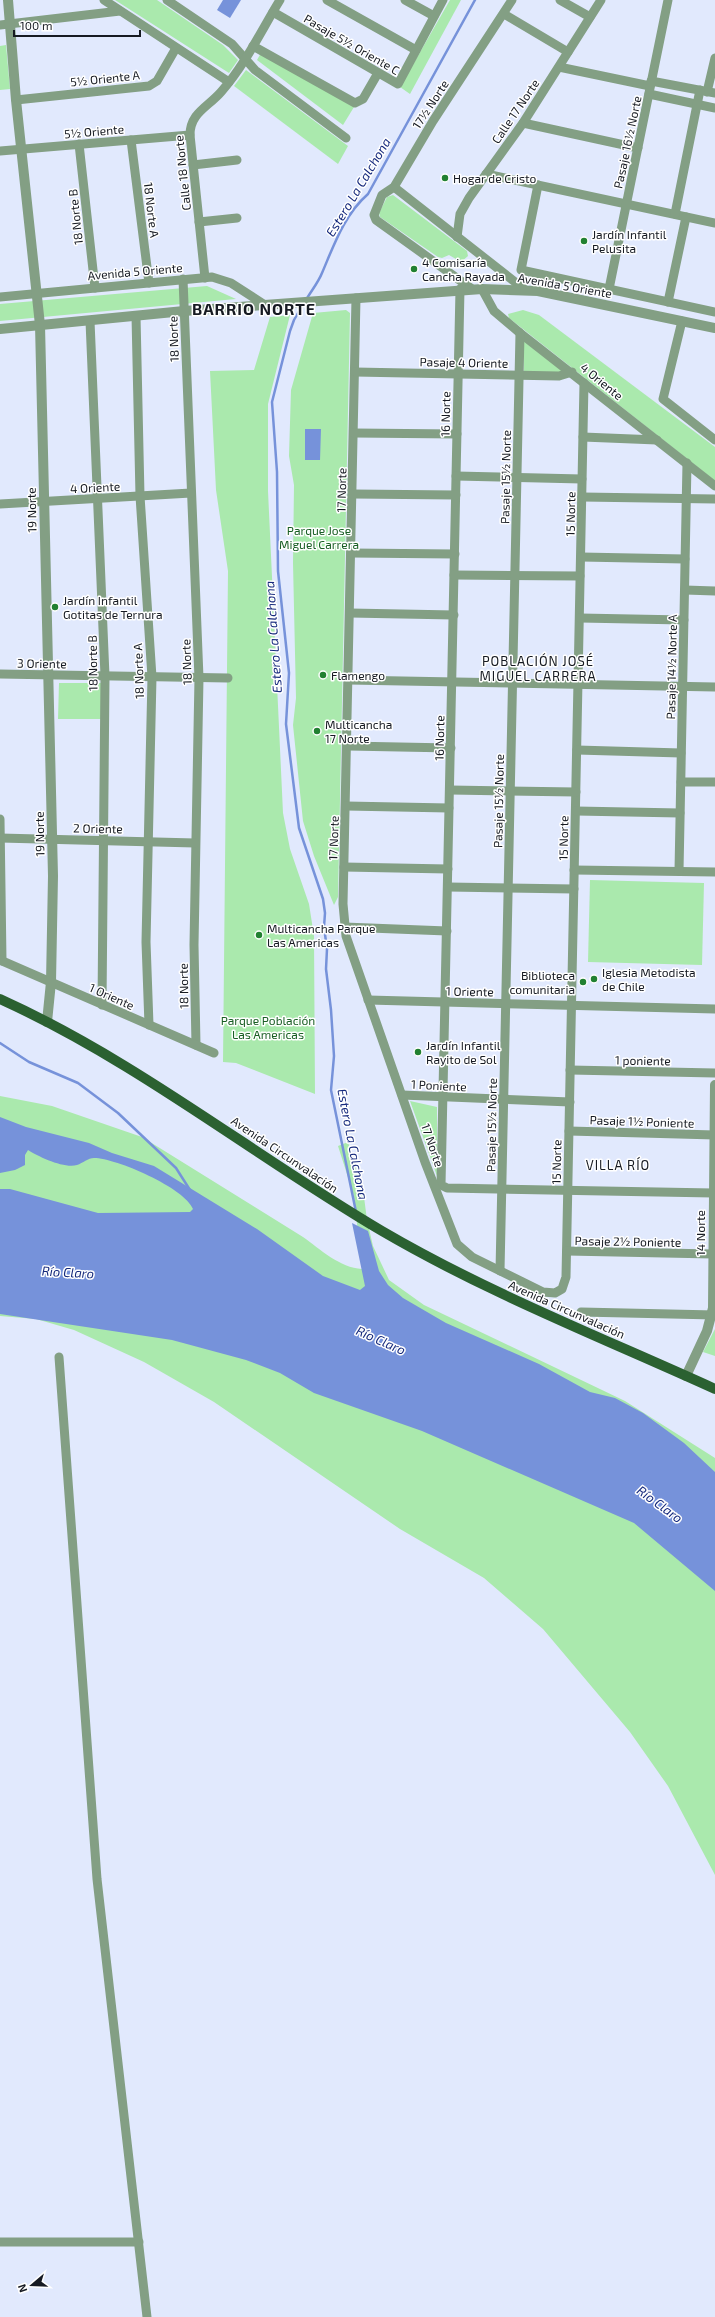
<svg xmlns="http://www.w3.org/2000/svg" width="715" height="2317" font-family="'Exo 2',sans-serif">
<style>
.green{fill:#aae9ad}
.water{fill:#7692da}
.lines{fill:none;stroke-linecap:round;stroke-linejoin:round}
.stream{stroke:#7692da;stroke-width:2.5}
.minor{stroke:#839f84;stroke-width:9}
.tertiary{stroke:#839f84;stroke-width:10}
.primary{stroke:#2b6131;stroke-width:10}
.poi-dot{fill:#218031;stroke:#fff;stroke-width:1.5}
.labels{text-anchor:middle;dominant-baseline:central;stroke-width:3;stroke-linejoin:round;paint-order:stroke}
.street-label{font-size:12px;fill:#161a22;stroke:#fff}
.poi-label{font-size:12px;fill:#161a22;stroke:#fff;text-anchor:start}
.park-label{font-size:12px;fill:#195e24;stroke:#fff}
.water-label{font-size:13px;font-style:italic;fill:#162a7d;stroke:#fff}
.neighbourhood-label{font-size:13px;letter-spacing:1px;fill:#161a22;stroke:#fff}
.district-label{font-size:16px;font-weight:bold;letter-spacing:1px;fill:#161a22;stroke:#fff}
</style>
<rect width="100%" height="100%" fill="#e1e9fd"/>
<g class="green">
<polygon points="115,0 157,0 223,45 238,60 229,73"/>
<polygon points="450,0 461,0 410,94 400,87"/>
<polygon points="6,45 10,89 0,90 0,46"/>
<polygon points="261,53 354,107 343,125 257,60"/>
<polygon points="246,70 348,146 338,164 234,86"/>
<polygon points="393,195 467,251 468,256 461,262 449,255 442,258 438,257 380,217 379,213 387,197"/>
<polygon points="207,286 236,299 0,321 0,304"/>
<polygon points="346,310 350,313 338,897 334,905 314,856 303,821 293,725 296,698 293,563 294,485 289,456 291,390 313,313"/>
<polygon points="523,310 539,315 715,447 715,481 509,318 508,314"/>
<polygon points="290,315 268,404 268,491 283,813 290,849 309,904 314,936 315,1094 236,1063 223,1062 228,571 216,490 210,371 254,370 270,317"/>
<polygon points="524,339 562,369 562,373 524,372"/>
<polygon points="59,683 102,683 101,719 58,719"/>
<polygon points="590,880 704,883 702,965 588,962"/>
<path d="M0,1096L52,1106L142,1137L303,1237C320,1249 340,1268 362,1269L354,1196L338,1146L348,1142L364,1197L367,1220L373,1246L389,1280L424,1305L625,1401L715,1458V1875L668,1786L630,1732L543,1629L484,1578L400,1529L214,1402L144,1362L74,1330L36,1319L0,1316Z"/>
<polygon points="410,1101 437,1107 437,1177 437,1176"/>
<polygon points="715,1329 715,1356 703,1352"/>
</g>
<g class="water">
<polygon points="223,0 241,0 230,18 217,10"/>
<polygon points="305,429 321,429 320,460 305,460"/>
<path d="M0,1117L26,1127L89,1143L112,1153L154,1166L257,1229L323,1276L360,1290L365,1286L352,1223L368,1231L379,1271L388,1285L403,1298L446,1323L539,1364L590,1392L615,1398L643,1413L684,1443L715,1472V1591L634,1523L422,1431L314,1393L280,1373L246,1360L172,1340L0,1314V1189H10L98,1213L190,1212L193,1209C185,1188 116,1158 94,1158C88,1158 83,1163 77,1165C65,1169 39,1157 28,1150L25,1155V1165L15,1170L0,1173Z"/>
</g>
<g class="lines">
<g class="stream">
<path d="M306,300C311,291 318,283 322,273C334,245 344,215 368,194L475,0"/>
<polyline points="302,306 294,320 290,331 272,402 277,472 278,571 289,673 286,724 299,828 323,899 325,913 324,927 327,949 326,969 331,1010 334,1056 331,1090 356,1212"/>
<polyline points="0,1043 29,1062 78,1083 118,1113 176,1168 190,1190"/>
</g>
<g class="minor">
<polyline points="104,0 229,82"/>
<polyline points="167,0 232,44 255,70 346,138"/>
<polyline points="327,0 416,50"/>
<polyline points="405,0 434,16"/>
<polyline points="560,0 590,17"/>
<polyline points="273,12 398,84 443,0"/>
<polyline points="504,14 568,52"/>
<polyline points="0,25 120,11"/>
<polyline points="253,46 355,103 363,99 378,73"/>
<polyline points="559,67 650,86"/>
<polyline points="651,81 715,93"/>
<polyline points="707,92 715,58"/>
<polyline points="649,94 715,108"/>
<polyline points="16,100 149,86 157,81 176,48"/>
<polyline points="523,123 638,148"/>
<polyline points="131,140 149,283"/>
<polyline points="79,144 95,288"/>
<polyline points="0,151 190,135"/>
<polyline points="193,165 237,160"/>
<polyline points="486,174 715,223"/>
<polyline points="538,185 521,270 715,312"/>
<polyline points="394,187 524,289"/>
<polyline points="675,214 700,90"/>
<polyline points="199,222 237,218"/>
<polyline points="457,237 460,214 469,198 523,123 601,0"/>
<path d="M205,278L190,135C190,113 208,107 221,92C245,65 261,31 280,0"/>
<polyline points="183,279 199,678 194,945 196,1045"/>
<polyline points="460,289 441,1185 447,1188 713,1193"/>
<polyline points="472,289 376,220 374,215 382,195 394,187 433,121 512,0"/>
<polyline points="482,289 494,311 520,333 715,486"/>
<polyline points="609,289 668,0"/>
<polyline points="0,297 212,277 231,283 265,305"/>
<polyline points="356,298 343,904 346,936 425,1162 457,1244 472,1257 543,1292 555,1293 562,1289 566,1277 584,383"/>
<polyline points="668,302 686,217"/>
<polyline points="136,316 140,496 152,677 146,942 149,1025"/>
<polyline points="90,321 105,676 102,1005"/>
<polyline points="682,321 663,399 715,440"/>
<polyline points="355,372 559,376 572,372"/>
<polyline points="354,433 457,434"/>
<polyline points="583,437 657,440"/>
<polyline points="456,476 582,479"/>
<polyline points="353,494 456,495"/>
<polyline points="582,497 715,499"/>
<polyline points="0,504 191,493"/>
<polyline points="351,553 455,554"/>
<polyline points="581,557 685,559"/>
<polyline points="454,575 580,576"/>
<polyline points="685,590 715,591"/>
<polyline points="350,613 454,615"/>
<polyline points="580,618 684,620"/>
<polyline points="0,674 228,678"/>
<polyline points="349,680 715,687"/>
<polyline points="348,746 451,748"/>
<polyline points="577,750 681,753"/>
<polyline points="681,782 715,782"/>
<polyline points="450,790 576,792"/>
<polyline points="346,806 449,808"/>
<polyline points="576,811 680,813"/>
<polyline points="0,819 2,961"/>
<polyline points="0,838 195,843"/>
<polyline points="344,867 448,869"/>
<polyline points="574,870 715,872"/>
<polyline points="679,871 687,463"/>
<polyline points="448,887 574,889"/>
<polyline points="344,927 447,931"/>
<polyline points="0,960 214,1053"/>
<polyline points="368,1000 715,1009"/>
<polyline points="570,1070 715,1073"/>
<polyline points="402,1095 570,1102"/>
<polyline points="569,1131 715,1135"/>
<polyline points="567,1251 713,1254"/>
<polyline points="500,1271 520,333"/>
<polyline points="581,1312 715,1315"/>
<polyline points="59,1357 97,1879 147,2317"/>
<polyline points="0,2242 139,2242"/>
</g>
<g class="tertiary">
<polyline points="8,0 16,100 40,325 53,876 51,982 47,1022"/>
<polyline points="0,329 184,311 482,289 538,291 715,328"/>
<polyline points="686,1376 707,1331 713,1308 715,1085"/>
</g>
<path class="primary" d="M0,999C137,1061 253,1155 382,1231C488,1293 603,1338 715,1389"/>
</g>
<g class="poi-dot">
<circle cx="445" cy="178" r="4"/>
<circle cx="584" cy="241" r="4"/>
<circle cx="414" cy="269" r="4"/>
<circle cx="55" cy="607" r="4"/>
<circle cx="323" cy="675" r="4"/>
<circle cx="317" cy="731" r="4"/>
<circle cx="259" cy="935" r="4"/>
<circle cx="594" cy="979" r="4"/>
<circle cx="583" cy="982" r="4"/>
<circle cx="418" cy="1052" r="4"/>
</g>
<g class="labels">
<g class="street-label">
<text transform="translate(352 44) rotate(30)">Pasaje 5½ Oriente C</text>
<text transform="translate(105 78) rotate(-6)">5½ Oriente A</text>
<text transform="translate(430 104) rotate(-57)">17½ Norte</text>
<text transform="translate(515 111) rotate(-56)">Calle 17 Norte</text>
<text transform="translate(94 131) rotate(-5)">5½ Oriente</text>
<text transform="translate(627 142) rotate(-78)">Pasaje 16½ Norte</text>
<text transform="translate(182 173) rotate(-96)">Calle 18 Norte</text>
<text transform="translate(152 210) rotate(83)">18 Norte A</text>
<text transform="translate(75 217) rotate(-96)">18 Norte B</text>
<text transform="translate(135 271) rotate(-5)">Avenida 5 Oriente</text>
<text transform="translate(565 285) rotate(10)">Avenida 5 Oriente</text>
<text transform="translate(173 339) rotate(-92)">18 Norte</text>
<text transform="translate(464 362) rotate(1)">Pasaje 4 Oriente</text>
<text transform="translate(602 381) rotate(39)">4 Oriente</text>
<text transform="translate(445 414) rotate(-89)">16 Norte</text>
<text transform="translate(505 477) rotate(-89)">Pasaje 15½ Norte</text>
<text transform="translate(95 487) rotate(-3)">4 Oriente</text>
<text transform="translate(341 490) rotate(-89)">17 Norte</text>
<text transform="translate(31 510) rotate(-91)">19 Norte</text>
<text transform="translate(570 514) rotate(-89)">15 Norte</text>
<text transform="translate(186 662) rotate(-92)">18 Norte</text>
<text transform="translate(42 663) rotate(1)">3 Oriente</text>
<text transform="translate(92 663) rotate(-91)">18 Norte B</text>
<text transform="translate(671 667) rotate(-89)">Pasaje 14½ Norte A</text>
<text transform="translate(138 671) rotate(-92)">18 Norte A</text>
<text transform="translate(439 738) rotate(-89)">16 Norte</text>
<text transform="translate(498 801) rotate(-89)">Pasaje 15½ Norte</text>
<text transform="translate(98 828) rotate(1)">2 Oriente</text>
<text transform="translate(39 834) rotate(-91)">19 Norte</text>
<text transform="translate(333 838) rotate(-88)">17 Norte</text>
<text transform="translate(563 838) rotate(-89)">15 Norte</text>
<text transform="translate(183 986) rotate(-91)">18 Norte</text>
<text transform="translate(470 991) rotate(1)">1 Oriente</text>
<text transform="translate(112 996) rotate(24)">1 Oriente</text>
<text transform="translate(643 1060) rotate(1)">1 poniente</text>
<text transform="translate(439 1085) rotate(3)">1 Poniente</text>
<text transform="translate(642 1121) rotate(2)">Pasaje 1½ Poniente</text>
<text transform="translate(491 1125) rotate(-89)">Pasaje 15½ Norte</text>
<text transform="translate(433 1145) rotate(71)">17 Norte</text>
<text transform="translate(285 1154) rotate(34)">Avenida Circunvalación</text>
<text transform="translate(556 1162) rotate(-89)">15 Norte</text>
<text transform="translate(700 1233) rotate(-90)">14 Norte</text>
<text transform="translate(628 1241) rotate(1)">Pasaje 2½ Poniente</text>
<text transform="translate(567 1309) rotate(24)">Avenida Circunvalación</text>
</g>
<g class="poi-label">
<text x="453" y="178">Hogar de Cristo</text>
<text x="592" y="234">Jardín Infantil<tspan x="592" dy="14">Pelusita</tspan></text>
<text x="422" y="262">4 Comisaría<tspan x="422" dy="14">Cancha Rayada</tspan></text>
<text x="63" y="600">Jardín Infantil<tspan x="63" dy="14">Gotitas de Ternura</tspan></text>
<text x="331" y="675">Flamengo</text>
<text x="325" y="724">Multicancha<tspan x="325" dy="14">17 Norte</tspan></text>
<text x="267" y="928">Multicancha Parque<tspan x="267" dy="14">Las Americas</tspan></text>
<text x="602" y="972">Iglesia Metodista<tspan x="602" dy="14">de Chile</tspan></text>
<text x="575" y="975" text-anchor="end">Biblioteca<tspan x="575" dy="14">comunitaria</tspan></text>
<text x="426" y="1045">Jardín Infantil<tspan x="426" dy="14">Rayito de Sol</tspan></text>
</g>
<g class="park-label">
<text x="319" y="530">Parque Jose<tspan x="319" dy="14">Miguel Carrera</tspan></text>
<text x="268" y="1020">Parque Población<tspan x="268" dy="14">Las Americas</tspan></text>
</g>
<g class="water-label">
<text transform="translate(358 187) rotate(-59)">Estero La Calchona</text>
<text transform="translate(273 637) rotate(-94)">Estero La Calchona</text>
<text transform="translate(353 1144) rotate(79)">Estero La Calchona</text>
<text transform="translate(68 1272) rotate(3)">Río Claro</text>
<text transform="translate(381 1340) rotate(24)">Río Claro</text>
<text transform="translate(660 1504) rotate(36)">Río Claro</text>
</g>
<g class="neighbourhood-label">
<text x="538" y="661">POBLACIÓN JOSÉ<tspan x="538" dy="15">MIGUEL CARRERA</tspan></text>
<text x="618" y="1165">VILLA RÍO</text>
</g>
<g class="district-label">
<text x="254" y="308">BARRIO NORTE</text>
</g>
</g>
<g transform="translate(32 2285) rotate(251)" stroke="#ffffff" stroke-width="3" paint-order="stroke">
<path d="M0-3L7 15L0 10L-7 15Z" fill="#161a22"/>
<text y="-6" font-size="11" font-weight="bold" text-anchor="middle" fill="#161a22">N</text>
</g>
<path d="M14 30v6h126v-6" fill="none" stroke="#161a22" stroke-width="2"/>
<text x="20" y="30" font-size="12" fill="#161a22" stroke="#ffffff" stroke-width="3" paint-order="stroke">100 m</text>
</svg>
